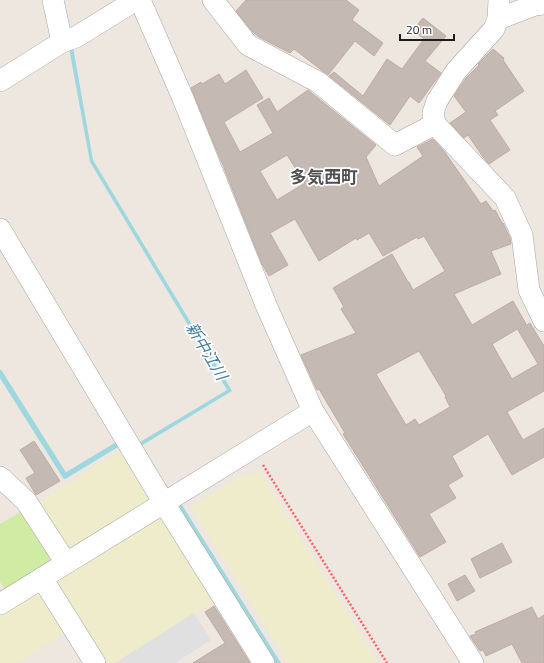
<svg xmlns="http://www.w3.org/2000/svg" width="544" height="663" font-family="'Titillium Web','Noto Sans JP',sans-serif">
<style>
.farmland{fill:#eeecca}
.grass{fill:#d0eba3}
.parking{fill:#e0e0e0}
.water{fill:#9ed8de}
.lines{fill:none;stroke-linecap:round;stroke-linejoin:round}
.stream{stroke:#9ed8de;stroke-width:5.5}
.building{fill:#c5b9b4;stroke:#c0aba2;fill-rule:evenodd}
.minor-casing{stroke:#a3a3a3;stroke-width:22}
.path{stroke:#ff6065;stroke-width:2.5;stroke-dasharray:2 2;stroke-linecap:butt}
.minor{stroke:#fff;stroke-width:21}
.labels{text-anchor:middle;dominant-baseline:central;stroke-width:3.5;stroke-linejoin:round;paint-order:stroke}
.water-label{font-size:16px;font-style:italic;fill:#407c9e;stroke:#fff}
.quarter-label{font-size:17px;font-weight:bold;fill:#4f4f4f;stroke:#fff}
</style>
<rect width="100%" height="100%" fill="#eee7e0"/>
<g class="farmland">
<polygon points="120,451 151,499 69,551 39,502"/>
<polygon points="259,471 378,663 288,663 191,507 245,473 250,476"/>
<polygon points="161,514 215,601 115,663 105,663 56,584 59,578"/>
<polygon points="33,592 40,593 65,633 17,663 0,663 0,613"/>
</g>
<polygon class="grass" points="24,510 52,556 51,561 5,589 0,582 0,524"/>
<polygon class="parking" points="194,613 211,640 175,663 115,663"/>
<polygon class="water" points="73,47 93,160 232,391 141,446 165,485 172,489 281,663 271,663 135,445 227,390 90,162 69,48"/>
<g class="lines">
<polyline class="stream" points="0,373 65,476 118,444"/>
</g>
<g class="building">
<polygon points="246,0 346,0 359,10 352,20 383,43 374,56 355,41 328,75 294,49 290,53 259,37 253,32 236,11"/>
<polygon points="423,18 446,36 425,61 441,73 419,103 410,96 390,125 329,76 334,72 363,96 387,59 402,69 424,39 413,30"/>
<polygon points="493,49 504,58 503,60 524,91 495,111 498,115 490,120 510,150 489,164 483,157 468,135 464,138 450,123 466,112 454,96 466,78 479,65 478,64"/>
<path d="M246,70L263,98L224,122L240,152L273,133L257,105L269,98L277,112L308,90L376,145L366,157L379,186L423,156L417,147L433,139L444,151L481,204L486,201L493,211L495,210L502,223H503L510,238L511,244L491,251L501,274L454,294L472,325L513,301L526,324L492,344L512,379L538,364L518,330L530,323L544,346V391L507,412L523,440L544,428V457L512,475L488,434L452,456L463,476L448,485L456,498L429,514L446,542L420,557L343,434L345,433L319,389L317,390L301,355L356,333L341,309L344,307L333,288L392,254L408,282H409L413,290L445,271L424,236L418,239L417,237L383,256L369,233L357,240L356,238L319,261L295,219L270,233L288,265L269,276L262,264L224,168V167L221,161L191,88L201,82L202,84L219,74L225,84ZM287,155L305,183L277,200L260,171ZM419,351L446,396L445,397L450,407L419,425L415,419L406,425L376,374Z"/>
<polygon points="34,441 60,481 36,495 26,478 35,473 20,450"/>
<polygon points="502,543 512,562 480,578 471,559"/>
<polygon points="465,575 475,591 457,601 448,584"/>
<polygon points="214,606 250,663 193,663 225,643 205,612"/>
<polygon points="532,607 538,619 544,615 544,663 522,663 512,644 486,656 483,650 480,651 470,636 476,634 475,632"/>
</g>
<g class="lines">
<defs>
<g id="minor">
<polyline points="53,0 62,42"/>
<polyline points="140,0 182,96 266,305 313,411 473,663"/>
<polyline points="213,0 248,45 318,82 395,145 435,124"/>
<polyline points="499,0 498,19 494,29 456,71 437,101 433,113 435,124 505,198 522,235 529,290 544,321"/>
<polyline points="498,19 535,5 544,4"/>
<polyline points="0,81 62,42 76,37 136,0"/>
<polyline points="0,229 164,503 264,663"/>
<polyline points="0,477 26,501 66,563"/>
<polyline points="42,578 95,663"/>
<polyline points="0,604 313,411"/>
</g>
</defs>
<use href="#minor" class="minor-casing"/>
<polyline class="path" points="263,465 387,663"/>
<use href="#minor" class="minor"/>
</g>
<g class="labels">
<g class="water-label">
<text transform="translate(207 351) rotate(59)">新中江川</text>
</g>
<g class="quarter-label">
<text x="324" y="177">多気西町</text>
</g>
</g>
<path d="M400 34v6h54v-6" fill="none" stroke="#1c1c1c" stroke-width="2"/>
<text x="406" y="34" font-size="12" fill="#1c1c1c" stroke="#ffffff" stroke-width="3" paint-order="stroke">20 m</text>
</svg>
